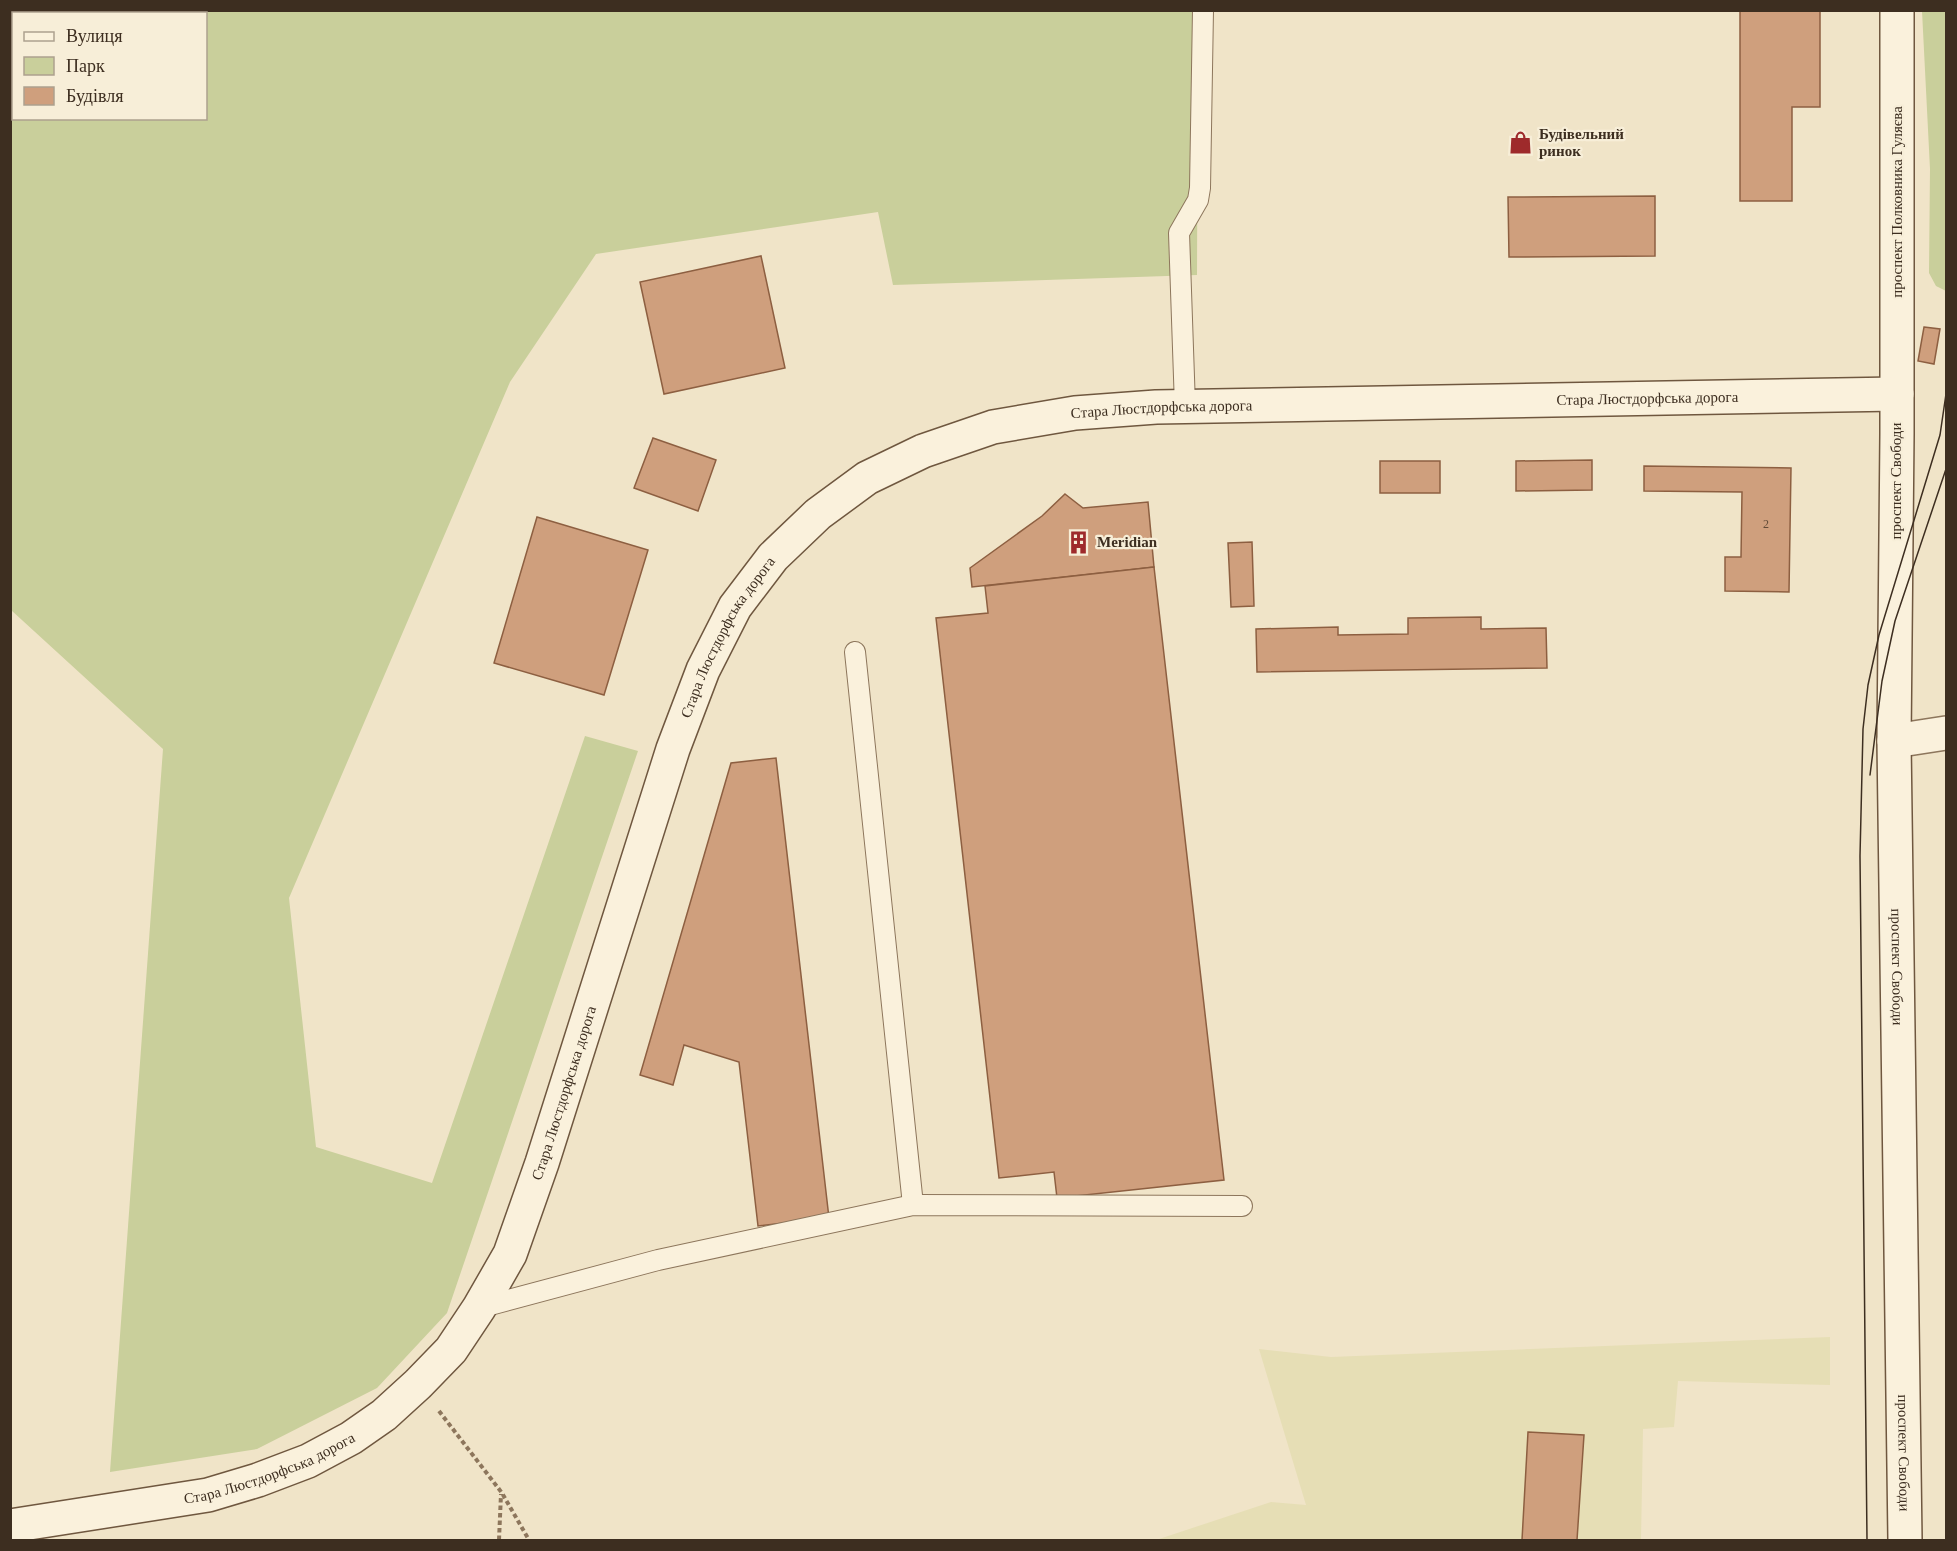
<svg xmlns="http://www.w3.org/2000/svg" width="1957" height="1551" font-family="Georgia,serif">
<style>
.farmland{fill:#e6deb5}
.green{fill:#c9cf9b;fill-rule:evenodd}
.building{fill:#cf9f7d;stroke:#8d5f41;stroke-width:1.5}
.lines{fill:none;stroke-linecap:round;stroke-linejoin:round}
.lane-casing{stroke:#8d765c;stroke-width:22}
.street-casing{stroke:#8d765c;stroke-width:36}
.secondary-casing{stroke:#6f573f;stroke-width:36}
.path{stroke:#8d765c;stroke-width:4;stroke-dasharray:4.5 3;stroke-linecap:butt}
.lane{stroke:#faf1dc;stroke-width:20}
.street{stroke:#faf1dc;stroke-width:33}
.secondary{stroke:#faf1dc;stroke-width:33}
.tram{stroke:#3d2e20;stroke-width:1.5}
.labels{text-anchor:middle;dominant-baseline:central;stroke-width:4.5;stroke-linejoin:round;paint-order:stroke}
.number-label{font-size:12px;fill:#624a37}
.poi-label{font-size:15px;font-weight:bold;fill:#3d2e20;stroke:#f7eed8;text-anchor:start}
.street-label{font-size:15px;fill:#3d2e20;stroke:#f7eed8}
</style>
<rect width="100%" height="100%" fill="#f0e4c8"/>
<polygon class="farmland" points="1830,1337 1830,1385 1678,1381 1674,1427 1643,1429 1641,1540 1156,1540 1271,1502 1306,1505 1259,1349 1331,1357"/>
<g class="green">
<path d="M10,11H1198L1197,275L893,285L878,212L596,254L510,382L289,898L316,1147L432,1183L585,736L638,751L447,1313L377,1388L257,1449L110,1472L163,749L11,610ZM14,14H206V118H14Z"/>
<polygon points="1922,11 1946,11 1946,291 1936,286 1929,273 1930,169"/>
</g>
<g class="building">
<polygon points="1740,10 1820,10 1820,107 1792,107 1792,201 1740,201"/>
<polygon points="1655,196 1655,256 1509,257 1508,197"/>
<polygon points="761,256 785,368 664,394 640,282"/>
<polygon points="1924,327 1940,329 1934,364 1918,361"/>
<polygon points="653,438 716,460 698,511 634,488"/>
<polygon points="1592,460 1592,490 1516,491 1516,461"/>
<rect x="1380" y="461" width="60" height="32"/>
<polygon points="1644,466 1791,468 1789,592 1725,591 1725,557 1741,557 1742,492 1644,491"/>
<polygon points="1065,494 1083,508 1148,502 1154,567 972,587 970,568 1042,516"/>
<polygon points="537,517 648,550 604,695 494,663"/>
<polygon points="1252,542 1254,606 1231,607 1228,543"/>
<polygon points="1154,567 1224,1180 1057,1198 1054,1172 999,1178 936,618 988,613 985,586"/>
<polygon points="1481,617 1481,629 1546,628 1547,668 1257,672 1256,629 1338,627 1338,635 1408,634 1408,618"/>
<polygon points="776,758 829,1218 758,1226 739,1062 684,1045 673,1085 640,1075 731,763"/>
<polygon points="1528,1432 1584,1435 1577,1540 1522,1540"/>
</g>
<g class="lines">
<defs>
<g id="lane">
<polyline points="1185,406 1179,233 1198,200 1200,188 1203,10"/>
<polyline points="855,652 913,1205"/>
<polyline points="479,1308 658,1260 913,1205 1242,1206"/>
</g>
<polyline id="street" points="1894,741 1946,733"/>
<g id="secondary">
<path id="s1" d="M1897,10V434L1894,741L1905,1540"/>
<path id="s2" d="M10,1526L208,1495L258,1480L308,1461L351,1438L384,1415L418,1384L451,1350L479,1308L510,1254L542,1163L673,749L703,670L735,607L773,557L818,514L867,478L923,451L993,427L1075,413L1156,407L1897,394"/>
</g>
</defs>
<use href="#lane" class="lane-casing"/>
<use href="#street" class="street-casing"/>
<use href="#secondary" class="secondary-casing"/>
<g class="path">
<polyline points="439,1411 502,1493 529,1540"/>
<polyline points="499,1540 501,1494"/>
</g>
<use href="#lane" class="lane"/>
<use href="#street" class="street"/>
<use href="#secondary" class="secondary"/>
<g class="tram">
<polyline points="1870,775 1882,681 1895,621 1946,469"/>
<polyline points="1867,1540 1860,856 1863,729 1868,685 1879,635 1940,435 1946,394"/>
</g>
</g>
<defs>
<symbol id="shop-bare" viewBox="-9 -9 18 18"><path d="M-5-2.5h2.3a2.7 3.5 0 0 1 5.4 0H5L5.5 6h-11ZM-1.5-2.5h3a1.5 2.3 0 0 0-3 0Z" fill="#9e2a2b" stroke="#f7eed8" stroke-width="2.5" paint-order="stroke"/></symbol>
<symbol id="building-bare" viewBox="-9 -9 18 18"><path d="M-4-6H4V6H1V3H-1V6H-4ZM-2.5-4.3h1.7v1.8h-1.7ZM.8-4.3h1.7v1.8H.8ZM-2.5-1h1.7V.8h-1.7ZM.8-1h1.7V.8H.8Z" fill="#9e2a2b" stroke="#f7eed8" stroke-width="2.5" paint-order="stroke"/></symbol>
</defs>
<g fill-rule="evenodd">
<use href="#shop-bare" x="1504" y="126" width="33" height="33"/>
<use href="#building-bare" x="1062" y="526" width="33" height="33"/>
</g>
<g class="labels">
<g class="number-label">
<text x="1766" y="524">2</text>
</g>
<g class="poi-label">
<text x="1539" y="134">Будівельний<tspan x="1539" dy="17">ринок</tspan></text>
<text x="1097" y="542">Meridian</text>
</g>
<g class="street-label">
<text transform="translate(1897 202) rotate(-90)">проспект Полковника Гуляєва</text>
<text stroke="none"><textPath href="#s2" startOffset="2265">Стара Люстдорфська дорога</textPath></text>
<text stroke="none"><textPath href="#s2" startOffset="1779">Стара Люстдорфська дорога</textPath></text>
<text transform="translate(1896 481) rotate(-90)">проспект Свободи</text>
<text stroke="none"><textPath href="#s2" startOffset="1257">Стара Люстдорфська дорога</textPath></text>
<text stroke="none"><textPath href="#s1" startOffset="957">проспект Свободи</textPath></text>
<text stroke="none"><textPath href="#s2" startOffset="771">Стара Люстдорфська дорога</textPath></text>
<text stroke="none"><textPath href="#s1" startOffset="1443">проспект Свободи</textPath></text>
<text stroke="none"><textPath href="#s2" startOffset="267">Стара Люстдорфська дорога</textPath></text>
</g>
</g>
<rect width="1957" height="1551" fill="none" stroke="#3d2e20" stroke-width="24"/>
<rect x="12" y="12" width="195" height="108" fill="#f7eed8" stroke="#ada18e" stroke-width="1.5"/>
<rect x="24" y="32" width="30" height="9" fill="#faf1dc" stroke="#ada18e" stroke-width="1.5"/>
<text x="66" y="42" font-size="18" fill="#3d2e20">Вулиця</text>
<rect x="24" y="57" width="30" height="18" fill="#c9cf9b" stroke="#ada18e" stroke-width="1.5"/>
<text x="66" y="72" font-size="18" fill="#3d2e20">Парк</text>
<rect x="24" y="87" width="30" height="18" fill="#cf9f7d" stroke="#ada18e" stroke-width="1.5"/>
<text x="66" y="102" font-size="18" fill="#3d2e20">Будівля</text>
</svg>
